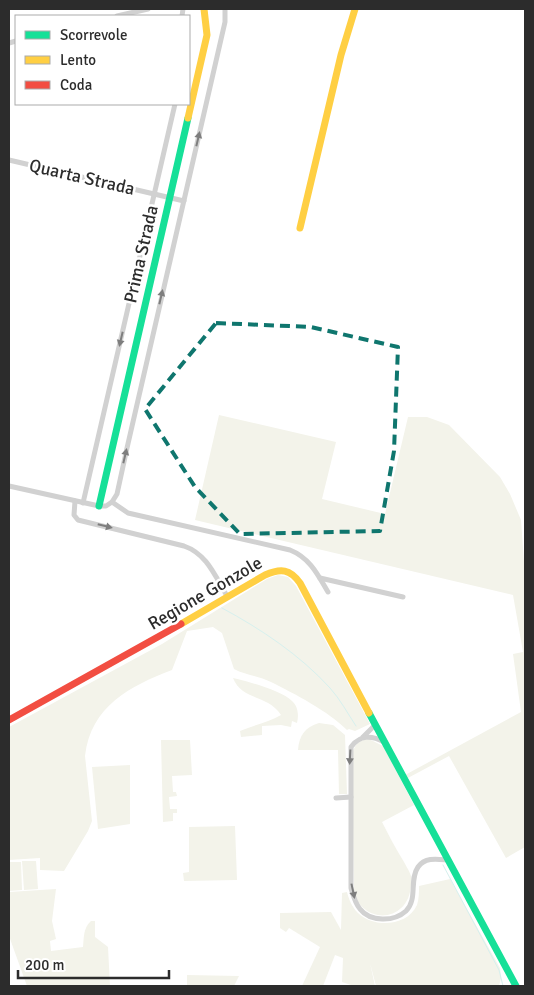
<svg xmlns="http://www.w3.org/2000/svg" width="534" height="995" font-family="Signika,sans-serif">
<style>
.green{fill:#f3f3ea}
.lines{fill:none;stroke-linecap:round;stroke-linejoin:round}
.stream{stroke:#d6f0ee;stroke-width:1}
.street{stroke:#d1d1d1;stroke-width:5}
.fast{stroke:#16e098;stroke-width:7}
.slow{stroke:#ffcf43;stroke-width:7}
.jam{stroke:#f24e42;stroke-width:7}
.oneway{fill:#7e7e7e}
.marked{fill:none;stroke:#0f766e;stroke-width:4;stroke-dasharray:10 6;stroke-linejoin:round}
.labels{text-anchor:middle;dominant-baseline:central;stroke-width:5;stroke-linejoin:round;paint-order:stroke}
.street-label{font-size:18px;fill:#2c2c2c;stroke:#fff}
</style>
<rect width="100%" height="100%" fill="#fff"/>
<g class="green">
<polygon points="219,415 336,442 322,499 385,514 408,417 427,417 449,425 500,477 510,494 521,520 525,576 525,847 506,858 449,756 406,779 405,775 521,712 513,654 523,652 513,595 195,520"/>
<path d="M278,575L288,577L296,586L370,724L355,731L349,729L347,730C328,711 295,694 271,682C259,676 245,675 234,669L222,633L213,627L187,631L172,670C130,686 91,706 85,756L92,821L88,831L64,871L40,870V858L9,860V727L162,644L267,579Z"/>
<path d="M233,678C247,681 282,691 292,701C298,706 299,715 297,723L292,721L291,727L281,725L262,726V735L241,737L240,731C254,725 269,722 281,715C268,694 242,701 233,678Z"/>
<path d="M319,723L333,725L345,735L347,794H339L338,750H298C299,736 305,727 319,723Z"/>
<path d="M369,739L383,746L414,805L382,822C389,836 396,849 404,862C406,866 410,872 411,876C412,878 411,881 411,884C410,923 362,926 354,891L352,755C354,745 359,740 369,739Z"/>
<polygon points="161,740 190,740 192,775 172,776 173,792 176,792 177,796 169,797 170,809 177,809 177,813 173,813 173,821 163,822"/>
<polygon points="130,765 130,824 98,829 92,767"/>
<polygon points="235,826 237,880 184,881 183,873 189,872 189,827"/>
<polygon points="22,861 36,861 38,889 24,890"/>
<polygon points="9,862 21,862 22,890 9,891"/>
<path d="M450,879L500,968L501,978L499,986H376L370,963L375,986H354L342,982L343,958L335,955L323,986H302L320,947L289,928L286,932L280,928V913L331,912L341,930L342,893L347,892C349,900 352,907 358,913C373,928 407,927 417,905C419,899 419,892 419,886Z"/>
<path d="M56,889L52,921L56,939L50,941L51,951L83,947C84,938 83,928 91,921H95V937L108,947L110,986H27L9,936V892Z"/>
<polygon points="187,975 239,976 234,986 187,986"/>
</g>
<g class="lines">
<g class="stream">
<path d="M222,608C261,629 300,655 330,688C340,699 348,714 356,726"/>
<polyline points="443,865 499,970 503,986"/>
</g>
<g class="street">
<polyline points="117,16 148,9"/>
<polyline points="182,16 183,9"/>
<polyline points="9,43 16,41"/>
<polyline points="9,160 184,201"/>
<path d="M9,486L99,506H106L112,502L128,513L290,550C310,558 318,575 328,592"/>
<path d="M75,501L74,515L78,520L184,546C207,554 215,576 227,596"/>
<polyline points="112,502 117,494 127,448 225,22 225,9"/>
<polyline points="83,503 175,104"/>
<polyline points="320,578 403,597"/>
<polyline points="363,737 375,725"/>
<path d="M384,742C371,735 360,735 351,747V888C353,895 355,903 360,909C370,922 394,922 406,911C418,899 409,880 418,867C425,857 437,859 447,860"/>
<polyline points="336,798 351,797"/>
</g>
<g class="fast">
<polyline points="99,506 188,118"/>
<polyline points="369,713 516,986"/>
</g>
<g class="slow">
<polyline points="188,118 207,35 204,9"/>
<polyline points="300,228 341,55 355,9"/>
<path d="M181,624L265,575C281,568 290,569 300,583L369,713"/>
</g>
<polyline class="jam" points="9,720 181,624"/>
</g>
<defs><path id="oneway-solid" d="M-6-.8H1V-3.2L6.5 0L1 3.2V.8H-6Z" transform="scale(1.25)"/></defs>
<g class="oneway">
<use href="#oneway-solid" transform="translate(198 139) rotate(-77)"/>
<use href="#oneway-solid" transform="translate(161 297) rotate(-77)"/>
<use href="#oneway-solid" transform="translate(121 339) rotate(103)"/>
<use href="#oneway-solid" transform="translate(125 456) rotate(-77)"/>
<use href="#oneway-solid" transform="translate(105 526) rotate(14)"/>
<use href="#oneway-solid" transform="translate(350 757) rotate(93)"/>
<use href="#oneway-solid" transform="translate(353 891) rotate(78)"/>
</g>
<path class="marked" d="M216,323L311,327L398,347L394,451L380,531L240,534L195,487L145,409Z"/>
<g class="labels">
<g class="street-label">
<text transform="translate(82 177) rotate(13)">Quarta Strada</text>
<text transform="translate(141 254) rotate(-77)">Prima Strada</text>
<text transform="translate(205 593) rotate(-30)">Regione Gonzole</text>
</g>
</g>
<rect width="534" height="995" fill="none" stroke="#2c2c2c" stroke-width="20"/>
<rect x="15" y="15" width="175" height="90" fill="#ffffff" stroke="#ababab"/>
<rect x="25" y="31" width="25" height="8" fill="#16e098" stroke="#ababab"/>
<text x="60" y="40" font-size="15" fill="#2c2c2c">Scorrevole</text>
<rect x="25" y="56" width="25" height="8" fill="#ffcf43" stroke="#ababab"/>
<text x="60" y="65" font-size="15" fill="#2c2c2c">Lento</text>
<rect x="25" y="81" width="25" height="8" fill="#f24e42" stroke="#ababab"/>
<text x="60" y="90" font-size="15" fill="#2c2c2c">Coda</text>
<path d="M18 970v8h151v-8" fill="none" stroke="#2c2c2c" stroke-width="2.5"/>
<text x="25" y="970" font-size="15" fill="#2c2c2c" stroke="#ffffff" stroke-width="4" paint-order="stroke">200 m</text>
</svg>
